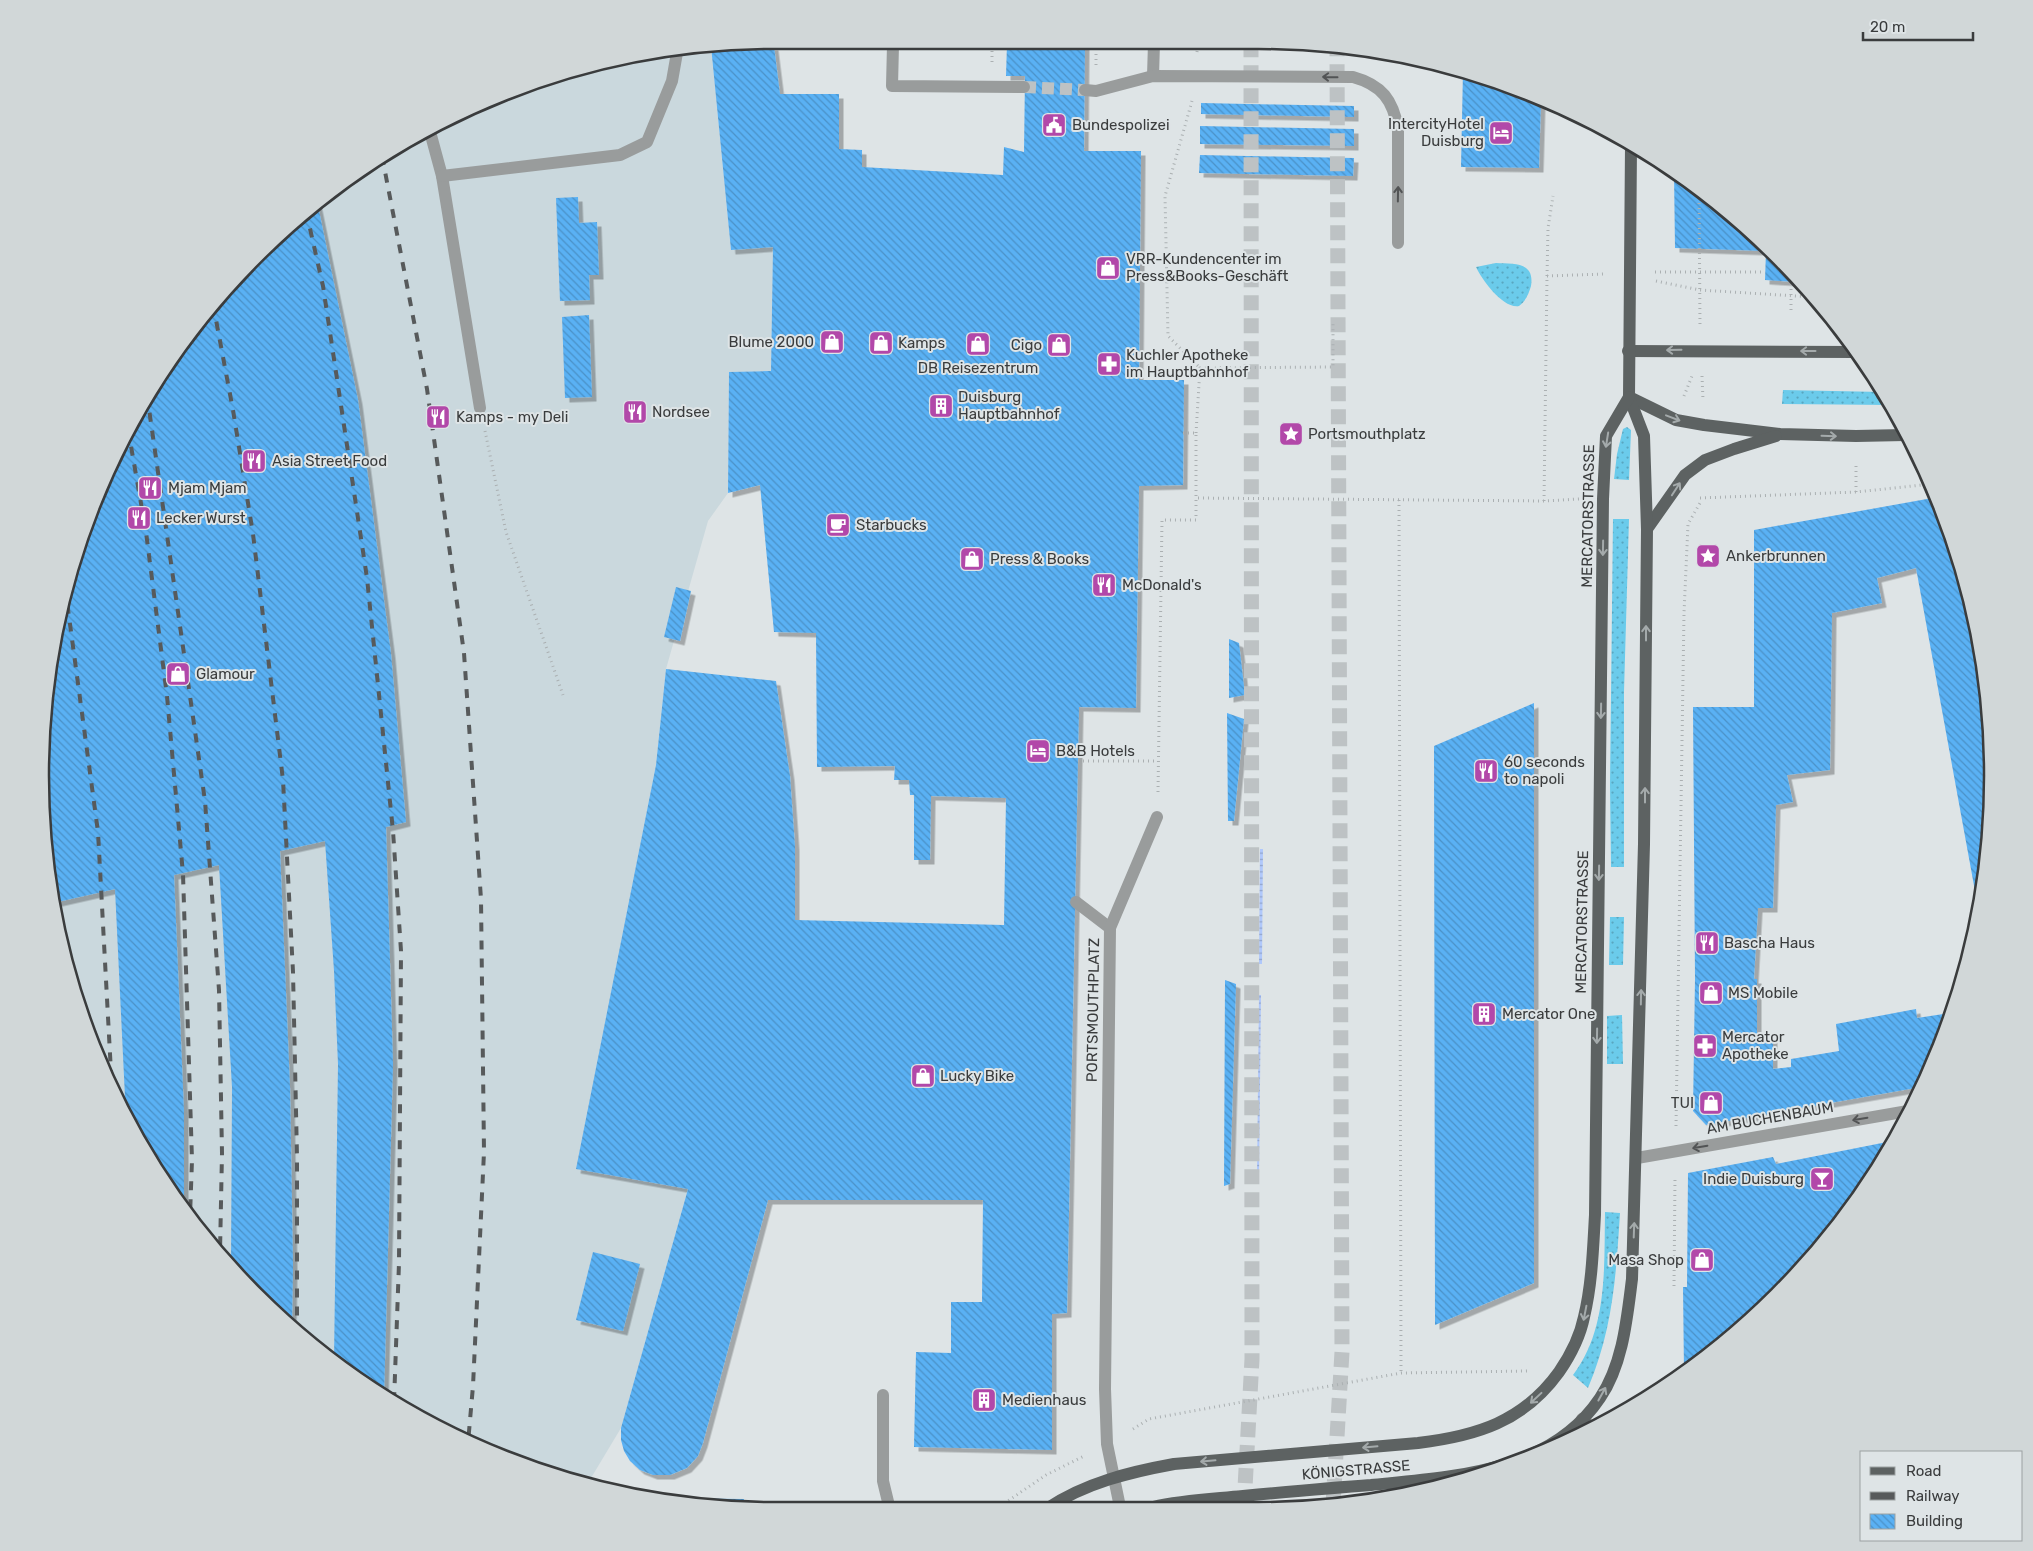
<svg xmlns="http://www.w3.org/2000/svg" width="2033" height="1551" font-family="Rubik,sans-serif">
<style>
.built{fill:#cad8dd}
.grass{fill:url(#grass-dots)}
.water{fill:url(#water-rules)}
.building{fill:url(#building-back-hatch);filter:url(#shadow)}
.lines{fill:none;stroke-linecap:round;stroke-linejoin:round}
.minor-tunnel{stroke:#bdc2c4;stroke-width:12;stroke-dasharray:12 6;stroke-linecap:butt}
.highway-tunnel{stroke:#bdc2c4;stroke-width:15;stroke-dasharray:15 8;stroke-linecap:butt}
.path{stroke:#abb0b2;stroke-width:3;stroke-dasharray:1 4;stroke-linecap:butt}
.minor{stroke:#999c9c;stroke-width:12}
.major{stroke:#5d6262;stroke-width:12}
.rail{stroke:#575a5b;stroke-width:4;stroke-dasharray:9 9;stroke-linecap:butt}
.oneway{stroke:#525455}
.oneway2{stroke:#a4aaab}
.labels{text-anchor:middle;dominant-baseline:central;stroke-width:4;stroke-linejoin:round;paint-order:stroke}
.poi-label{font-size:15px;fill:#3a3c3d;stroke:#dee4e6;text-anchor:start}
.street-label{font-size:15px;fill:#3a3c3d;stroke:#dee4e6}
.rim{fill:none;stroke:#3a3c3d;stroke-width:2.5}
</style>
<defs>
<pattern id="grass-dots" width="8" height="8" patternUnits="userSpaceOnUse" patternTransform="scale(1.25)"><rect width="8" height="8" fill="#6bcbeb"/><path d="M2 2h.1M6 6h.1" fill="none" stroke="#59a6c0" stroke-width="1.8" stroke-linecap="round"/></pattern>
<pattern id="water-rules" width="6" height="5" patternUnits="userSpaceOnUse" patternTransform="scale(1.25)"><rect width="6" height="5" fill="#b0c8fb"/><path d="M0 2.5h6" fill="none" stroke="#90a4cc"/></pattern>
<pattern id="building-back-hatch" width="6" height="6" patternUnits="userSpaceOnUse" patternTransform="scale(1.25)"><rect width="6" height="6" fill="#5ab1f4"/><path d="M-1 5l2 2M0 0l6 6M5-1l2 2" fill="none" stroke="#4b91c7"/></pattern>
<filter id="shadow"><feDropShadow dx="4.5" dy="4.5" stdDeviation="0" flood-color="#0004"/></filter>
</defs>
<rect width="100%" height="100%" fill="#dee4e6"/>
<polygon class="built" points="679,46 711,46 731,250 773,247 771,371 729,372 728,493 708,521 666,669 656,765 577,1169 688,1189 621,1428 588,1483 539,1472 450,1435 367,1387 255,1295 164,1184 116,1101 79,1012 54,919 40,776 46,680 65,585 96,494 138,408 192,328 255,256 328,192 407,139 494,96 585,65"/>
<g class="grass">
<path d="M1496,263C1513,264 1535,261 1531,286C1529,293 1526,301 1519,306C1503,309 1482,280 1476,267Z"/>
<polygon points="1783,390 1883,392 1889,405 1782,404"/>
<polygon points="1627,427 1631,430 1629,480 1614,479 1617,454 1623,429"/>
<polygon points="1613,519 1629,519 1624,692 1624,867 1611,867 1610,785"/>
<polygon points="1610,917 1624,917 1623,965 1609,965"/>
<polygon points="1622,1015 1623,1064 1607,1064 1607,1016"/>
<path d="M1605,1212L1620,1213C1616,1276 1613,1329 1588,1388L1573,1375C1608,1329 1604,1267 1605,1212Z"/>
</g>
<g class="water">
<polygon points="1260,849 1263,849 1262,964 1259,964"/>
<polygon points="1259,995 1261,995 1259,1175 1257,1175"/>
</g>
<g class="building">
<polygon points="1085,43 1084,151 1141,151 1139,380 1184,380 1183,485 1139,486 1136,708 1079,707 1067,1313 1052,1314 1052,1450 914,1447 916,1352 951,1353 951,1302 982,1302 983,1200 768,1200 703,1443 698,1456 687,1468 670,1475 653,1475 640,1470 630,1461 624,1451 621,1440 621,1428 688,1189 576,1169 656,765 666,669 776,681 790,776 795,846 795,920 1004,925 1006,798 931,796 930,860 914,860 914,795 910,795 909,780 894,780 895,766 817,767 816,633 774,632 760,485 728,493 729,372 771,371 773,247 731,250 711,46 774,46 780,94 839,94 839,149 862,150 862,167 1003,175 1004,147 1024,152 1025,76 1006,76 1007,44"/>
<polygon points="1463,71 1541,100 1539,168 1461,167"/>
<polygon points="1201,103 1354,106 1354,117 1201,114"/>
<polygon points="1200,126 1354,129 1354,146 1200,144"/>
<polygon points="1200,155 1354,158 1353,176 1199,173"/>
<polygon points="1674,173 1705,192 1778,256 1799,282 1765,280 1766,251 1675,248"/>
<polygon points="578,197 579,223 597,222 599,275 589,275 590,300 560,301 556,198"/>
<polygon points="317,201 358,400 391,654 406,822 386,827 393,1064 384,1397 367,1387 334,1360 338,1064 334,971 325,841 280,851 290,1087 293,1266 292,1325 255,1295 231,1266 232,1087 219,865 174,875 184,1112 184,1208 164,1184 126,1118 115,889 53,903 40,776 46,680 65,585 96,494 138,408 192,328 255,256"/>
<polygon points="589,315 592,397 565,398 562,317"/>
<polygon points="1938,497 1979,632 1993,776 1979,913 1916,568 1877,578 1882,603 1832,613 1830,770 1787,775 1793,802 1776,805 1773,908 1758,908 1754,979 1757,979 1757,1035 1773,1035 1773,1069 1791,1067 1791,1059 1839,1051 1836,1024 1916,1009 1917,1018 1950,1013 1937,1057 1921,1087 1706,1125 1693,1111 1695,979 1693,707 1754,707 1754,530"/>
<polygon points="676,587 691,591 680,641 664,637"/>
<polygon points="1229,639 1239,643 1245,695 1229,698"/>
<polygon points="1534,703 1534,1283 1435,1325 1434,746"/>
<polygon points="1227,713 1244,719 1234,821 1228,821"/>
<polygon points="1225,980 1236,984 1230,1184 1224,1186"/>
<polygon points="1892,1141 1869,1184 1777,1296 1684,1372 1683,1287 1687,1287 1688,1173 1773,1157 1776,1164"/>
<polygon points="593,1252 640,1264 623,1331 576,1320"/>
<polygon points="653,1498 744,1499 744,1509 679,1505"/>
</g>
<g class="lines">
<polyline class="minor-tunnel" points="1024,87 1085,90"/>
<g class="highway-tunnel">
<polyline points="1333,1505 1342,1352 1337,47"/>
<polyline points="1244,1506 1252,1359 1251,42"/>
</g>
<g class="path">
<polyline points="1197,52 1198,42"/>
<polyline points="992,62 992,44"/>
<polyline points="1096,65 1096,43"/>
<polyline points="1192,101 1165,196 1168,336 1200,368"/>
<polyline points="1699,188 1700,327"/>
<polyline points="1655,272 1765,272"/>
<polyline points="1547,276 1604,274"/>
<polyline points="1656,281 1700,290 1812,297"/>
<polyline points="1791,310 1791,281"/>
<polyline points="1702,376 1703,400"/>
<polyline points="1684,396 1692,376"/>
<polyline points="485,431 506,532 563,695"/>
<polyline points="1183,433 1196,433 1196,498 1544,501 1579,499"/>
<polyline points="1196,433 1200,368 1333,367 1333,321"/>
<polyline points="1856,492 1856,462"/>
<polyline points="1700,498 1856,492 1932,484"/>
<polyline points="1399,500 1401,1373"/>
<polyline points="1544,501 1547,276 1548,228 1553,196"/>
<polyline points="1078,761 1158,761"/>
<polyline points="1158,792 1162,520 1196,520 1196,498"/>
<polyline points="1676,1126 1684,613 1688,524 1700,503"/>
<polyline points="1674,1286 1675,1177"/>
<polyline points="1133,1429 1149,1419 1401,1373 1527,1371"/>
<polyline points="996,1509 1046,1475 1084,1456"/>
</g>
<g class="minor">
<polyline points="893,45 892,86 1024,87"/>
<polyline points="1153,76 1154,43"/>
<path d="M1085,90L1096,91L1153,76L1353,77C1382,85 1393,100 1398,129V243"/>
<polyline points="429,128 442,176 480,408"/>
<polyline points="442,176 620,155 647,142 672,81 678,47"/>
<polyline points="1076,902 1110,928"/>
<polyline points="1637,1158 1908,1111"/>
<polyline points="883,1395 883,1481 890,1510"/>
<polyline points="1582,1419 1593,1429"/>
<polyline points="1120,1507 1107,1444 1105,1389 1110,928 1157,817"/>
</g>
<g class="major">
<polyline points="1628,351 1857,352"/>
<polyline points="1629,397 1676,420 1704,425 1780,434 1856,436 1905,435"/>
<polyline points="1647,529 1685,475 1705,460 1734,449 1776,436"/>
<path d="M1153,1507C1183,1500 1213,1499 1243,1496C1286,1492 1329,1488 1371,1485C1452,1477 1550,1473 1600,1398C1623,1364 1627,1318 1632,1279L1644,844L1647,529L1644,436L1629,397L1631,146"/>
<path d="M1048,1508C1085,1483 1130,1472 1174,1464L1418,1443C1476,1436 1523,1422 1559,1372C1570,1356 1580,1337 1584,1317C1592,1284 1593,1249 1595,1215L1603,499L1606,436L1629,397"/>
</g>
<g class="rail">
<polyline points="382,156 427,389 464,653 481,899 484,1152 473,1386 468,1443"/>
<polyline points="306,211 323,286 367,578 393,831 401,951 399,1263 394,1402"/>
<polyline points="213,304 233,410 253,534 283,780 293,972 297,1157 297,1330"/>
<polyline points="147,395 205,801 219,990 222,1153 220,1252"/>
<polyline points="128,429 146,532 167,696 183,874 192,1160 190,1216"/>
<polyline points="65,587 98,832 112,1091"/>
</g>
</g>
<defs><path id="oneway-shaft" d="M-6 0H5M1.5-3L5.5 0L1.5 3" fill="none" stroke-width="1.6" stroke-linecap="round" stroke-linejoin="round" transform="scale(1.25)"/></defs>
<g class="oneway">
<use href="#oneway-shaft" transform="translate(1330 77) rotate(-179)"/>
<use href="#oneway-shaft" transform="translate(1398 194) rotate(-89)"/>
<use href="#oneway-shaft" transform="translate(1860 1119) rotate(170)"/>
<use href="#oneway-shaft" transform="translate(1700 1147) rotate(170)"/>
</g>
<g class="oneway2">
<use href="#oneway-shaft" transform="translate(1674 350) rotate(179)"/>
<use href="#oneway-shaft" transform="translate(1808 351) rotate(-180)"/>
<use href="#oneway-shaft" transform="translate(1673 418) rotate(21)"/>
<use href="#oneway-shaft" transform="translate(1829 436) rotate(2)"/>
<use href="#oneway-shaft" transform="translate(1607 440) rotate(99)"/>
<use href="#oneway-shaft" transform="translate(1676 489) rotate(-57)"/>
<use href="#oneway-shaft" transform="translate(1603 548) rotate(91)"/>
<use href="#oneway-shaft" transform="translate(1646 633) rotate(-90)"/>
<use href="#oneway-shaft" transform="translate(1601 711) rotate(91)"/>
<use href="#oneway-shaft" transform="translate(1645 795) rotate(-90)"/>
<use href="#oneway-shaft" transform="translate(1599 873) rotate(91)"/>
<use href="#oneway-shaft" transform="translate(1641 997) rotate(-89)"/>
<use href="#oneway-shaft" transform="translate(1597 1036) rotate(91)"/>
<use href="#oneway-shaft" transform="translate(1634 1230) rotate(-88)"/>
<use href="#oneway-shaft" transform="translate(1585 1313) rotate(101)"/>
<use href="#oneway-shaft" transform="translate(1602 1394) rotate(-61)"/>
<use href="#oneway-shaft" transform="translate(1536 1398) rotate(137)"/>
<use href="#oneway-shaft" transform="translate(1370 1447) rotate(175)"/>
<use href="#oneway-shaft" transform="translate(1208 1461) rotate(175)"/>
</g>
<defs>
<symbol id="civic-square" viewBox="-11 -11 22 22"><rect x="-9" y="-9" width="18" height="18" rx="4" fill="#b248a9" stroke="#dee4e6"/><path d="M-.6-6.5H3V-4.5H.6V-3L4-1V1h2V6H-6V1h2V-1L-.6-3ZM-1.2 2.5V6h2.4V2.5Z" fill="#fff"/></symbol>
<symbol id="hotel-square" viewBox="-11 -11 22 22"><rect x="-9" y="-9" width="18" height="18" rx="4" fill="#b248a9" stroke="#dee4e6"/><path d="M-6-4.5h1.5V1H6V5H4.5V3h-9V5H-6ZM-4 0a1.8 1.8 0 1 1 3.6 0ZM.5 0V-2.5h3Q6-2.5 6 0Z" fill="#fff"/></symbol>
<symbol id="shop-square" viewBox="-11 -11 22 22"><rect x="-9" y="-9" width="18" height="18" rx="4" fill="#b248a9" stroke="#dee4e6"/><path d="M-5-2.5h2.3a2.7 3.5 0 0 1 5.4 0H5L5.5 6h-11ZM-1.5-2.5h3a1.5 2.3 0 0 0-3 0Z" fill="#fff"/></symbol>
<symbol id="pharmacy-square" viewBox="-11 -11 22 22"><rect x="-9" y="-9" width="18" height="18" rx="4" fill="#b248a9" stroke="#dee4e6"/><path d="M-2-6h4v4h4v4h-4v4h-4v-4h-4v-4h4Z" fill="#fff"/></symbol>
<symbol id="building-square" viewBox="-11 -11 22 22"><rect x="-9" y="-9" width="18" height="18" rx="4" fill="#b248a9" stroke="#dee4e6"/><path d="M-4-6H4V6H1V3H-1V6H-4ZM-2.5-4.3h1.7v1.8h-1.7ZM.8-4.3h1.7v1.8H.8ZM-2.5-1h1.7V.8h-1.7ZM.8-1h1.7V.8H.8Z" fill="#fff"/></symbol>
<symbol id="restaurant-square" viewBox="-11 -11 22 22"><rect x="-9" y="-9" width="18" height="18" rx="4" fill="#b248a9" stroke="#dee4e6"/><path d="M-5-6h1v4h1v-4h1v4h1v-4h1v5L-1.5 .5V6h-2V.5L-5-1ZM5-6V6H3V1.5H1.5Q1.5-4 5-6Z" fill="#fff"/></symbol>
<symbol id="sight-square" viewBox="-11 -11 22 22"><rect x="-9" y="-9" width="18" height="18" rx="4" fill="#b248a9" stroke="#dee4e6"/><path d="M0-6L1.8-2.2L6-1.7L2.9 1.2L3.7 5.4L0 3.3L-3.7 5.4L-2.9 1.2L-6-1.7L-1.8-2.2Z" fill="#fff"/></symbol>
<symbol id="cafe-square" viewBox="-11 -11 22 22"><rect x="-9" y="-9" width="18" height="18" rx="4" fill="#b248a9" stroke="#dee4e6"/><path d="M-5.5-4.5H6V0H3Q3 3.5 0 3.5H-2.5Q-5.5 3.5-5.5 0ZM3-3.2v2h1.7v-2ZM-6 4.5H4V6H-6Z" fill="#fff"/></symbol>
<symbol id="bar-square" viewBox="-11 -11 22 22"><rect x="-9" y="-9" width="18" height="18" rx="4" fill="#b248a9" stroke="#dee4e6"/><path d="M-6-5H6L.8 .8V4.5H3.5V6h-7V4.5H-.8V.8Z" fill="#fff"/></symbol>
</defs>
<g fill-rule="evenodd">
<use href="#civic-square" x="1040" y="111" width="28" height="28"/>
<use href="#hotel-square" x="1487" y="119" width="28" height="28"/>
<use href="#shop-square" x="1094" y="254" width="28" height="28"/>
<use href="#shop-square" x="818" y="328" width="28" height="28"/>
<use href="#shop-square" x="867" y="329" width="28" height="28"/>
<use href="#shop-square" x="964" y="330" width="28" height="28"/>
<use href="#shop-square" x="1045" y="331" width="28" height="28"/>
<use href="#pharmacy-square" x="1095" y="350" width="28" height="28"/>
<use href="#building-square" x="927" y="392" width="28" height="28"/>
<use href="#restaurant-square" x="621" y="398" width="28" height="28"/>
<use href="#restaurant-square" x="424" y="403" width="28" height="28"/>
<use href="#sight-square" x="1277" y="420" width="28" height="28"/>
<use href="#restaurant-square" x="240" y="447" width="28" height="28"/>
<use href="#restaurant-square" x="136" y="474" width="28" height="28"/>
<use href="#restaurant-square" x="125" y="504" width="28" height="28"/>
<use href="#cafe-square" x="824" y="511" width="28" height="28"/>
<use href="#sight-square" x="1694" y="542" width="28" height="28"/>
<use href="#shop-square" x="958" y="545" width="28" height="28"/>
<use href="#restaurant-square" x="1090" y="571" width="28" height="28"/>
<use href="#shop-square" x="164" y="660" width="28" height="28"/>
<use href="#hotel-square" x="1024" y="737" width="28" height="28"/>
<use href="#restaurant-square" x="1472" y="757" width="28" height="28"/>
<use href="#restaurant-square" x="1693" y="929" width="28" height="28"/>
<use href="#shop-square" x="1697" y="979" width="28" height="28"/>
<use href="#building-square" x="1470" y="1000" width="28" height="28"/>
<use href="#pharmacy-square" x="1691" y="1032" width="28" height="28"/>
<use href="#shop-square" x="909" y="1062" width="28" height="28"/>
<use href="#shop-square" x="1697" y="1089" width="28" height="28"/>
<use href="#bar-square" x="1808" y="1165" width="28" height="28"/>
<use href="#shop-square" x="1688" y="1246" width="28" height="28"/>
<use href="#building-square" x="970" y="1386" width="28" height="28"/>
</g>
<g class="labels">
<g class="poi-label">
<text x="1484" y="124" text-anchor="end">IntercityHotel<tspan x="1484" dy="17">Duisburg</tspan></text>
<text x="1072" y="125">Bundespolizei</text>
<text x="1126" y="259">VRR-Kundencenter im<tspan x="1126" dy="17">Press&amp;Books-Geschäft</tspan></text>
<text x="814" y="342" text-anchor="end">Blume 2000</text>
<text x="898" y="343">Kamps</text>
<text x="1042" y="345" text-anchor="end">Cigo</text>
<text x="1126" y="355">Kuchler Apotheke<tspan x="1126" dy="17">im Hauptbahnhof</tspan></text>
<text x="978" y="368" text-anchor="middle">DB Reisezentrum</text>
<text x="958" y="397">Duisburg<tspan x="958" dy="17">Hauptbahnhof</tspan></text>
<text x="652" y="412">Nordsee</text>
<text x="456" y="417">Kamps - my Deli</text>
<text x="1308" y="434">Portsmouthplatz</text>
<text x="272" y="461">Asia Street Food</text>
<text x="168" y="488">Mjam Mjam</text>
<text x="156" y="518">Lecker Wurst</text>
<text x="856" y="525">Starbucks</text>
<text x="1726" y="556">Ankerbrunnen</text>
<text x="990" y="559">Press &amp; Books</text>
<text x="1122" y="585">McDonald's</text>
<text x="196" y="674">Glamour</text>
<text x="1056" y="751">B&amp;B Hotels</text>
<text x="1504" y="762">60 seconds<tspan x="1504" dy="17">to napoli</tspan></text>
<text x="1724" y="943">Bascha Haus</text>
<text x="1728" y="993">MS Mobile</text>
<text x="1502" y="1014">Mercator One</text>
<text x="1722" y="1037">Mercator<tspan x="1722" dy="17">Apotheke</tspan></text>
<text x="940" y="1076">Lucky Bike</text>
<text x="1694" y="1103" text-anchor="end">TUI</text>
<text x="1804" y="1179" text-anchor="end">Indie Duisburg</text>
<text x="1684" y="1260" text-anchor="end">Masa Shop</text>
<text x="1002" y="1400">Medienhaus</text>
</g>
<g class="street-label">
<text transform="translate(1588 516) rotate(-89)">MERCATORSTRASSE</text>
<text transform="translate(1582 922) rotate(-89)">MERCATORSTRASSE</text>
<text transform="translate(1093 1010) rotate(-89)">PORTSMOUTHPLATZ</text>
<text transform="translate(1770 1118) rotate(-10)">AM BUCHENBAUM</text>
<text transform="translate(1356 1470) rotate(-5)">KÖNIGSTRASSE</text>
</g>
</g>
<path d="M0 0H2033V1551H0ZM775 49H1258A726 726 0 0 1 1984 775V776A726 726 0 0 1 1258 1502H775A726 726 0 0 1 49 776V775A726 726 0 0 1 775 49Z" fill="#d1d7d8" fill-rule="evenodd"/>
<path class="rim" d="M775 49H1258A726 726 0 0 1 1984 775V776A726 726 0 0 1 1258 1502H775A726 726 0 0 1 49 776V775A726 726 0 0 1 775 49Z"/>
<rect x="1860" y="1451" width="162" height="90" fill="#dee4e6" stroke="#9ca1a2"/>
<rect x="1870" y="1467" width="25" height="8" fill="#5d6262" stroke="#9ca1a2"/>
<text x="1906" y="1476" font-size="15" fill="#3a3c3d">Road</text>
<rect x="1870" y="1492" width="25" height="8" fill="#575a5b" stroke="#9ca1a2"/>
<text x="1906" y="1501" font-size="15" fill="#3a3c3d">Railway</text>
<rect x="1870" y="1514" width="25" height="15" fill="url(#building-back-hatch)" stroke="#9ca1a2"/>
<text x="1906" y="1526" font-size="15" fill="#3a3c3d">Building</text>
<path d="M1863 32v8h110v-8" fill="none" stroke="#3a3c3d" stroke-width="2.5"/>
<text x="1870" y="32" font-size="15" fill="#3a3c3d" stroke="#dee4e6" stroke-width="4" paint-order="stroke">20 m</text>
</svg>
